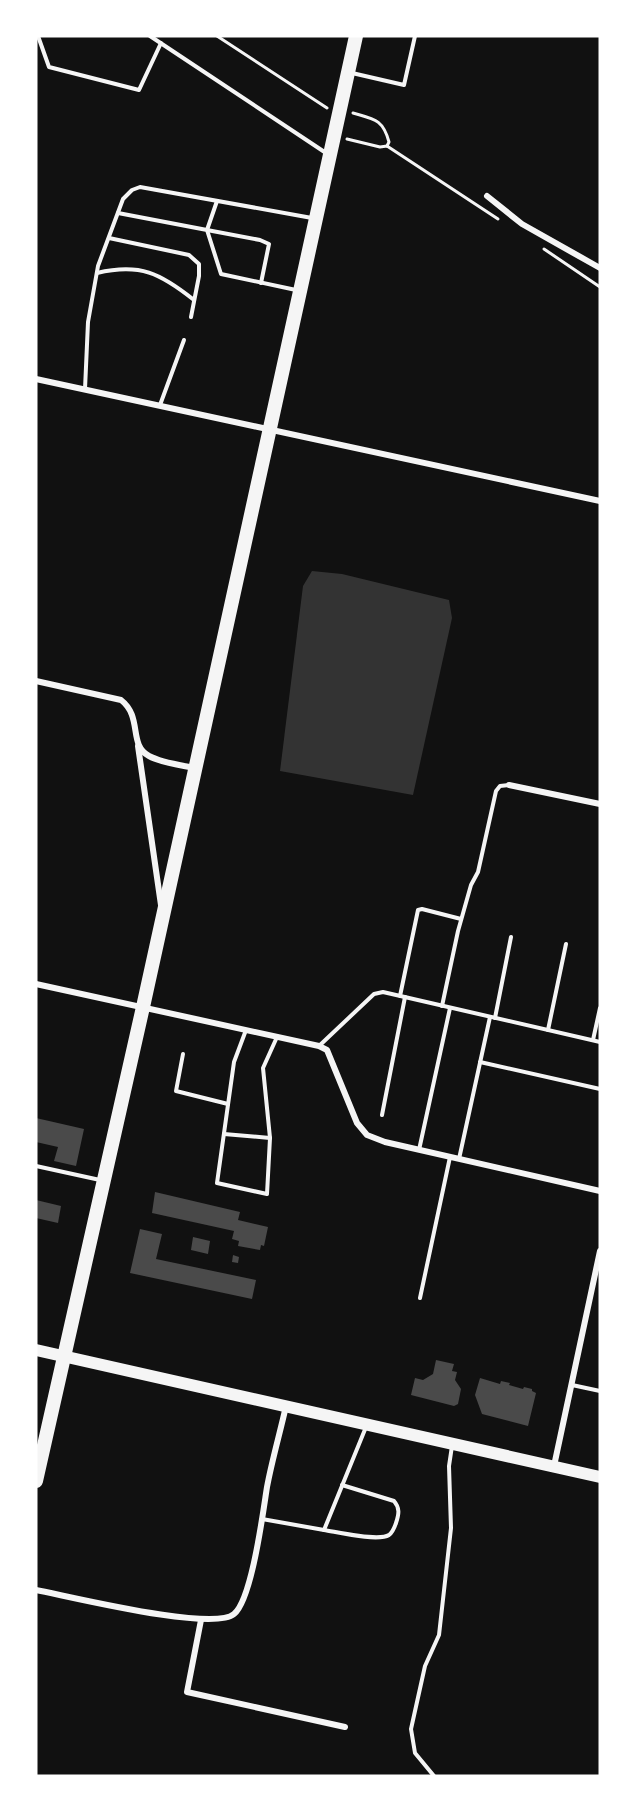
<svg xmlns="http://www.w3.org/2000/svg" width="636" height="1812" font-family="'Nunito Sans',sans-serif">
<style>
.water{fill:#333}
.building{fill:#4a4a4a}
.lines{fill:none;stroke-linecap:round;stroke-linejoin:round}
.path{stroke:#f5f5f5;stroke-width:3}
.service{stroke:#f5f5f5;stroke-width:4}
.minor{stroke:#f5f5f5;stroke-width:6}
.secondary{stroke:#f5f5f5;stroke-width:12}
.trunk{stroke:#f5f5f5;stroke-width:14}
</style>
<rect width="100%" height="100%" fill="#111"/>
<polygon class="water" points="312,571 342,574 449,600 452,618 413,795 280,771 303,586"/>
<g class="building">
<polygon points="36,1118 84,1129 76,1166 54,1161 58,1147 36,1142"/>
<polygon points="155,1192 240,1212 238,1220 268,1227 264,1246 261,1245 260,1250 238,1246 239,1241 232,1239 234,1231 152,1213"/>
<polygon points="36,1200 61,1206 58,1223 36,1218"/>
<polygon points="140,1229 162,1234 156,1259 256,1280 252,1299 130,1273"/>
<polygon points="193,1237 210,1241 208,1254 191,1250"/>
<polygon points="233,1255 239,1257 238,1263 232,1262"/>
<polygon points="436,1360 454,1364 452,1371 457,1372 455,1380 461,1389 458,1404 454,1406 411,1395 415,1378 423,1380 433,1374"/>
<polygon points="480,1378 500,1384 501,1381 510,1383 509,1385 523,1389 524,1387 532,1389 532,1391 536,1393 528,1426 482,1414 475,1395"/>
</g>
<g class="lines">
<g class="path">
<polyline points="217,36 327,108"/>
<path d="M353,113C374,119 383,119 389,142L387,146"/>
<polyline points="347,139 380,147 387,146"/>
<polyline points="387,146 498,219"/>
<polyline points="544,249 600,287"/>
</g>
<g class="service">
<polyline points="38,36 49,67 139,90 161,43"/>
<polyline points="150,36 326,153"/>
<polyline points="352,73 404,85 415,36"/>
<polyline points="217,201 207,230 260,240 269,244 261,283"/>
<polyline points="118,213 207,230 221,274 296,290"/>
<polyline points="109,238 189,255 199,264 199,276 191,317"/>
<path d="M97,273C140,263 160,273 194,300"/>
<polyline points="85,389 88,322 98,266 123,199 132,190 140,187 312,218"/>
<polyline points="160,405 184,340"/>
<polyline points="400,996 418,910 422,909 461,919"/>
<polyline points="442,1006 458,931 471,885 478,872 496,791 500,786 509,785"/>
<polyline points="495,1018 511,937"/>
<polyline points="246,1030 234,1062 217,1183 267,1194 270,1138 263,1068 277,1037"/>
<polyline points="548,1030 566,944"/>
<polyline points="593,1040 600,1008"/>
<polyline points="319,1046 374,994 383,992 600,1042"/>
<polyline points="183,1054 176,1091 228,1104"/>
<polyline points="480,1062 600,1089"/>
<polyline points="382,1115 405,997"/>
<polyline points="224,1134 270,1138"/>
<polyline points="419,1150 450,1008"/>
<polyline points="459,1159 490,1017"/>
<polyline points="36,1166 100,1180"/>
<polyline points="420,1298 450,1157"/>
<polyline points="572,1385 600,1391"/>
<polyline points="262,1519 324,1530 366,1427"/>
<path d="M324,1530C337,1532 378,1542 389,1535C393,1532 395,1526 396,1523C399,1514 400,1508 394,1501L342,1485"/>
<polyline points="434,1776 415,1753 411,1729 425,1666 439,1635 451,1528 449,1466 452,1446"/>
</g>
<g class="minor">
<polyline points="487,196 522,224 600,268"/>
<polyline points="36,379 600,501"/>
<path d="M36,681L121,700C143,717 128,745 149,756C162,763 180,765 195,768"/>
<polyline points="138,746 161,905"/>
<polyline points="509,785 600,804"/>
<polyline points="36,984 319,1046 327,1050 357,1123 367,1135 385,1142 600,1191"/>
<polyline points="554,1466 600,1251"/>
<path d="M36,1590C68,1596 213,1632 234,1614C252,1599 263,1512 267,1487C272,1460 280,1433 286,1406"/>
<polyline points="201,1620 187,1692 345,1727"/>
</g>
<polyline class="secondary" points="36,1350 600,1477"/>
<polyline class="trunk" points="36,1481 143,1007 356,36"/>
</g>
<rect width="636" height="1812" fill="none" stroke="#ffffff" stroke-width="75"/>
</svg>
